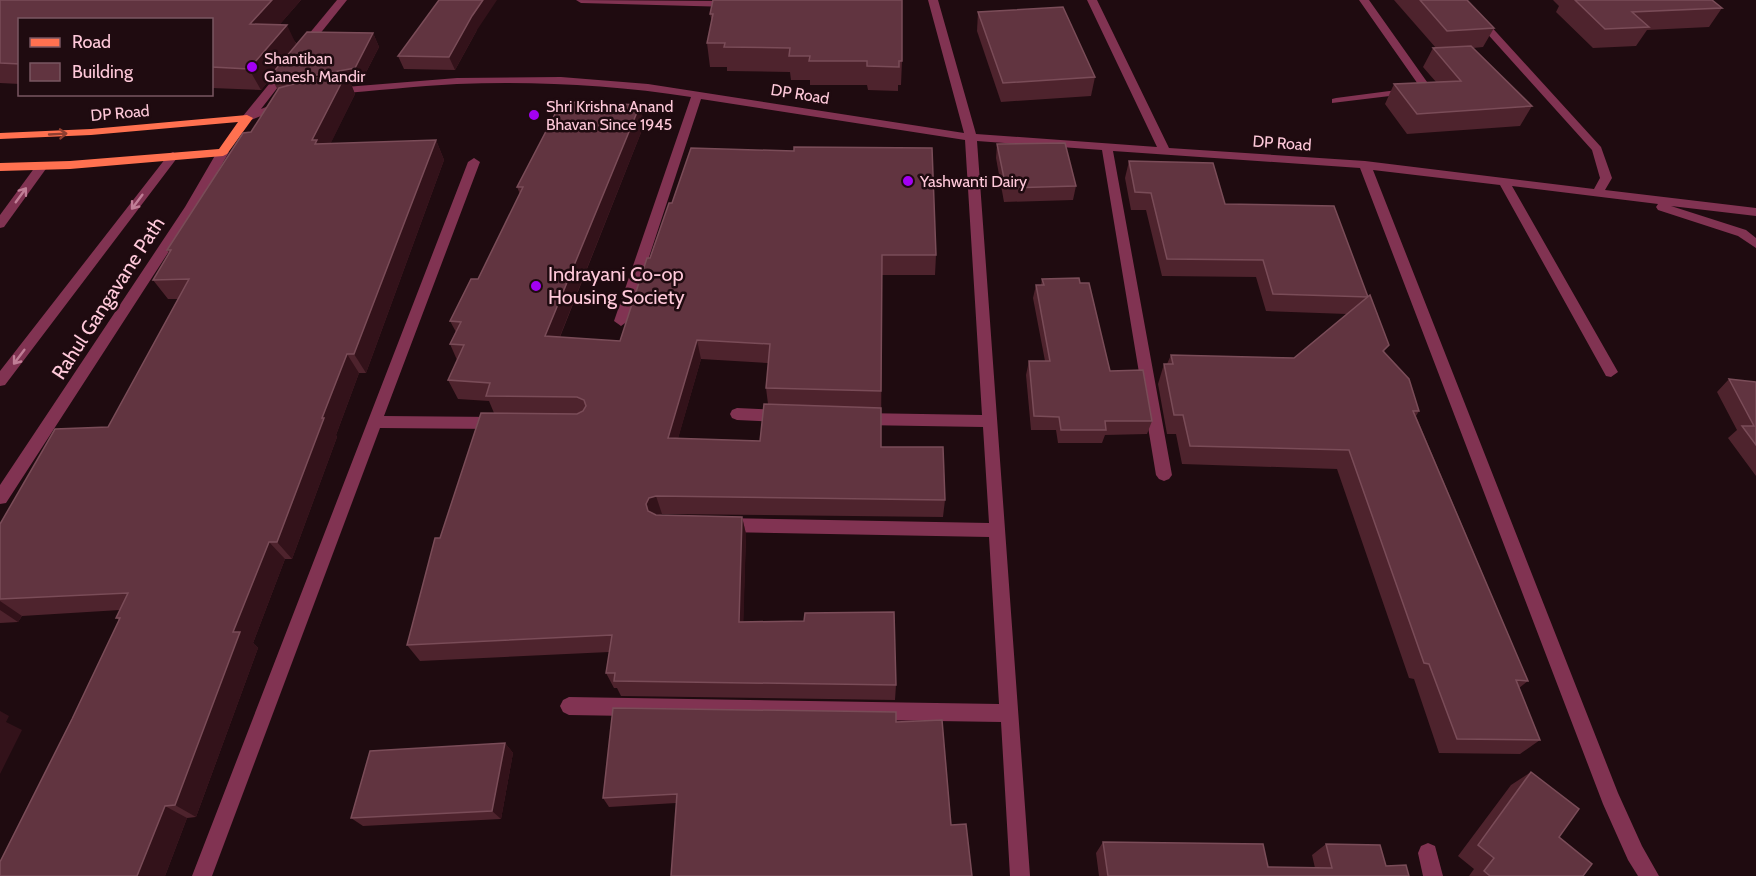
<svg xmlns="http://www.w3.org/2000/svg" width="1756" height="876" font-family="Cabin,sans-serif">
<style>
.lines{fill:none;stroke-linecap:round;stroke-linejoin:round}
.minor{fill:#813352;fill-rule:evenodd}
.major{fill:#ff7150;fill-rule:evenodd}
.wall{fill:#4e232d;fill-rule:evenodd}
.shaded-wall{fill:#33121a}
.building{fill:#613440;stroke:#7a4c58;stroke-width:1.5}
.oneway{stroke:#8f3e30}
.oneway2{stroke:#c07e96}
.poi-dot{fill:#a300f4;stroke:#1f0b10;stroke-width:2}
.labels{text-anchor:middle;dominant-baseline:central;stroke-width:5;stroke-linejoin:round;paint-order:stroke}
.far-poi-label{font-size:16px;fill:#ffc9da;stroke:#1f0b10;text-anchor:start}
.far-street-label{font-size:16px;fill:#ffc9da;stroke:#1f0b10}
.poi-label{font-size:20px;fill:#ffc9da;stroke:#1f0b10;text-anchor:start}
.street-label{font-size:20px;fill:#ffc9da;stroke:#1f0b10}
</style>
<rect width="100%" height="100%" fill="#1f0b10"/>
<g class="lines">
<g class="minor">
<polygon points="337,0 347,0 307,50 299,50 299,46"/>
<polygon points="576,0 731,1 736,4 731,7 581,3"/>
<path d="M928,0H938L976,134L1157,147L1087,0H1097L1169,148L1365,161L1594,189L1600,178L1592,150L1457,0H1467L1601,147L1612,178L1605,190L1756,208V216L1671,206L1746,230L1756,238V248L1738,236L1658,210L1656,207L1658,204L1512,186L1618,372L1611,377L1606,376L1500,185L1373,170L1618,793L1642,846L1659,876H1638L1628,860L1603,804L1360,168L1113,151L1172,475L1169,479L1164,481L1159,479L1156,475L1102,150L977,141L1030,876H1010L1001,722L569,715L563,712L560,706L563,700L569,697L999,704L989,537L724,532L718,530L716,525L718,520L724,518L989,523L983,427L861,425L856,423L854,419L856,415L861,413L982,415L965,140L701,99L628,321L621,326L614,321L691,97C614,85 535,81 457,84C416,86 374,91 333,94L328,91L333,88L457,78L561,77L648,84L964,133Z"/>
<polygon points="1359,0 1369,0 1432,89 1431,91 1332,103 1332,99 1336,98 1420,87"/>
<polygon points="287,66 292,69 261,109 279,102 287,102 287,106 251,120 243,120 243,116 283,67"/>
<polygon points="223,148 229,152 197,208 6,503 0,504 0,485 185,207 217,152"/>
<polygon points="173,152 179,156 177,158 5,385 0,386 0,371 169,154"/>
<polygon points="474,158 480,162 384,416 497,417 502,419 504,423 502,427 497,429 380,428 212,876 192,876 468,162"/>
<polygon points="42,162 48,166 4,227 0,228 0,215 38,163"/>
<polygon points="737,408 783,410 788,412 790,416 788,420 783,422 737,420 732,418 730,414 732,410"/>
<polygon points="1428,843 1435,846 1443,876 1423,876 1418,853 1421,846"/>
</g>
<polygon class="major" points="247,115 253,118 227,154 223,156 70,169 0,171 0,163 70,161 219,149 238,122 91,135 0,139 0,133 91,129"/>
</g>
<g class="wall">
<polygon points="0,0 301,0 280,24 297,44 373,33 379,47 361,82 351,84 355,94 330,144 436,140 444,160 366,373 359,373 336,435 337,437 292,559 285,559 253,643 258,648 196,817 187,818 165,876 0,876 72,719 119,620 116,618 120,610 22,616 18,622 0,623 0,524 108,427 178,299 168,299 153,280 169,253 167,250 251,132 278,90 271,78 261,90 212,88 212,20 20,20 20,84 0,83"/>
<polygon points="713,0 902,61 901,85 898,85 898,91 868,90 867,85 810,85 810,80 791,80 790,72 727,71 727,67 710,67 707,43 712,22 710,14"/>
<polygon points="1394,0 1467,0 1494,28 1483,47 1473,48 1532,106 1520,126 1407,134 1385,104 1394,84 1436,82 1423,67 1433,48 1436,48"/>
<polygon points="1553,0 1712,0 1722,8 1709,27 1647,30 1636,46 1593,48 1556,12 1559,6"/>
<polygon points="978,12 1095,77 1091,96 1001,102 977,31"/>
<polygon points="477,30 455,70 404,69 398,56"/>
<path d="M640,105L644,125L560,337L620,341L650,258L669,203L936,255L935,275H882L881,447L945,500L943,517L662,514L659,515L742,517L746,534L743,622L896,685L895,700L621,696L617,688H614L606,673L609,652L420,661L407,645L440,538L494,413L489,401L458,399L448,380L457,360L450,344L456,332L450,321L478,279L520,194L517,187L564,114ZM701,359L768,363L766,388L768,404L760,441L678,438Z"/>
<polygon points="997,144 1076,186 1073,200 1004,202 996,158"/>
<polygon points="1129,161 1225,204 1368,296 1385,353 1419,411 1416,416 1528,681 1519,688 1540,740 1520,754 1439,753 1414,679 1409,678 1337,469 1182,464 1176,434 1167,434 1158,384 1164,364 1167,364 1171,355 1294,358 1347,314 1266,311 1256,277 1162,276 1146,210 1131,210 1125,178"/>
<polygon points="1042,279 1080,283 1110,371 1152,421 1147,434 1105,435 1102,443 1058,443 1056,430 1031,430 1026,375 1029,361 1045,361 1033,298 1036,285 1041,285"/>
<polygon points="1729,379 1756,382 1756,476 1728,438 1737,430 1717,392"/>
<polygon points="896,722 951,825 972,876 676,803 609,807 603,798"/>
<polygon points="505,743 513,753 501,819 363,826 351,818"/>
<polygon points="1531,772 1559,837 1583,876 1469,876 1474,869 1458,856 1511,785"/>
<polygon points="1103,842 1268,867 1315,868 1312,855 1326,844 1386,866 1409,876 1099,876 1096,853"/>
</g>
<g class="shaded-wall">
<polygon points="272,0 301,0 262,45 250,24"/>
<polygon points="483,0 497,0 477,30 455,70 449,57 472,16"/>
<polygon points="287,25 297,46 270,76 271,78 261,90 249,69"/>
<polygon points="373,33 379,47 361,82 351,84 355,94 325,155 312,140 297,94 290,80"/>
<polygon points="640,105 644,125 552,356 545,336"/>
<polygon points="436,140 444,160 366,373 354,354"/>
<polygon points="697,340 701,359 673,456 668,438"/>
<polygon points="347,354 359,373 336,435 337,437 292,559 277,542 322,418"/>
<polygon points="656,496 662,514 655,516 652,522 646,504 649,498"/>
<polygon points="742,517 746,534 743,638 739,622"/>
<polygon points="269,542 285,559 253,643 258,648 196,817 175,805 233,632"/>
<polygon points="0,601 22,616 18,622 0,610"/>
<polygon points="0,711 9,716 6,722 22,730 0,774"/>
<polygon points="505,743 513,753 501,819 492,811"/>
<polygon points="165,806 187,818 165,876 137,876"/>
</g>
<g class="building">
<polygon points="0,0 272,0 250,24 287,25 249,69 212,67 212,20 20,20 20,64 0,63"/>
<polygon points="439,0 483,0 472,16 449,57 398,56"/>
<polygon points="713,0 902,0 902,61 899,61 899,67 867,66 867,61 809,61 810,56 789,56 790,48 724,47 725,43 707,43 713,14 710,14"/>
<polygon points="1420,0 1467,0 1494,28 1447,31"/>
<polygon points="1575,0 1712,0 1722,8 1632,12 1649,27 1605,29"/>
<polygon points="1063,7 1095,77 1003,83 978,12"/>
<polygon points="307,32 373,33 355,68 290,80 292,77 270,76"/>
<polygon points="1471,46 1532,106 1417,114 1394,84 1461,81 1433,48"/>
<polygon points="346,74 312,140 317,140 315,144 436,140 354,354 347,354 322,418 324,418 277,542 269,542 233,632 240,632 175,805 165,806 137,876 0,876 0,862 72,719 120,618 116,618 128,593 0,599 0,524 55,429 108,427 189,279 153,280 171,250 167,250 243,133 251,132 279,88 316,78"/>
<polygon points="569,102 640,105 545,336 620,341 647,258 650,258 669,203 672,203 691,148 794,151 794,147 932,148 936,255 882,255 881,391 766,388 770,344 697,340 668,438 760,441 764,404 881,408 881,447 943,447 945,500 656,496 649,498 646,504 648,511 656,515 742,517 739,622 804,621 805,613 894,612 896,685 614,681 615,673 606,673 612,635 407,645 435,538 440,538 481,413 577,414 583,411 586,406 584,400 577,397 486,396 490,383 448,380 464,345 450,344 461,322 450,321 471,279 478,279 523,187 517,187 555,114 564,114"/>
<polygon points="1065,143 1076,186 1006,188 997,144"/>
<polygon points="1129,161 1213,163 1225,204 1334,206 1368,297 1273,294 1263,260 1167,259 1151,193 1135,192"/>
<polygon points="1079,278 1080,283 1089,283 1110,371 1143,370 1152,421 1105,421 1106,430 1061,430 1059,417 1034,416 1029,361 1050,361 1036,285 1044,285 1042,279"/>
<polygon points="1370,295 1389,345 1383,351 1409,379 1419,411 1413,411 1528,681 1516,680 1540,740 1457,739 1429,664 1424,663 1349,450 1190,446 1183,415 1174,415 1164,364 1173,364 1171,355 1294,358"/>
<polygon points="1729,379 1756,382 1756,445 1742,426 1754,426"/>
<polygon points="613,708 896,712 896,722 942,720 951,825 966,824 972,876 671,876 677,794 603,798"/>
<polygon points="505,743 492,811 351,818 370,751"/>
<polygon points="1531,772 1579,809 1559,837 1592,864 1583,876 1490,876 1484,871 1494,858 1478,845"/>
<polygon points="1103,842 1263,844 1268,867 1332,868 1326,844 1380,845 1386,866 1406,865 1409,876 1108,876"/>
</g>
<defs><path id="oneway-shaft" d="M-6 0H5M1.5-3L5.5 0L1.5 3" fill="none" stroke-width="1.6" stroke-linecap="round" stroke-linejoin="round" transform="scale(1.5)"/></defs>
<use class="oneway" href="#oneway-shaft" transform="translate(58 134) rotate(-3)"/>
<g class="oneway2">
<use href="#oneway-shaft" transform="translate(21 195) rotate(-54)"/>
<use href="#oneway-shaft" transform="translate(137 202) rotate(127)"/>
<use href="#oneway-shaft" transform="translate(19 357) rotate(127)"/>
</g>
<g class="poi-dot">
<circle cx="252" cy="67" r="6"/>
<circle cx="534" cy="115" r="6"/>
<circle cx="908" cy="181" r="6"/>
<circle cx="536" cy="286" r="6"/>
</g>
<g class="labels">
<g class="far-poi-label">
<text x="264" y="58">Shantiban<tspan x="264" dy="18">Ganesh Mandir</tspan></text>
<text x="546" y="106">Shri Krishna Anand<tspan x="546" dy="18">Bhavan Since 1945</tspan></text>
<text x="920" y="181">Yashwanti Dairy</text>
</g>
<g class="far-street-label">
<text transform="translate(800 94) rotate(9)">DP Road</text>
<text transform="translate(120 113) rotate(-5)">DP Road</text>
<text transform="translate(1282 143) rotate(4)">DP Road</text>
</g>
<g class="poi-label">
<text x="548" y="274">Indrayani Co-op<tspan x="548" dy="23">Housing Society</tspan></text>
</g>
<g class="street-label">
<text transform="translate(108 298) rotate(-57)">Rahul Gangavane Path</text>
</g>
</g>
<rect x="18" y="18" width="195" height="78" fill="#1f0b10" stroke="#795761" stroke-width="1.5"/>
<rect x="30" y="38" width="30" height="9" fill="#ff7150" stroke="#795761" stroke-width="1.5"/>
<text x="72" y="48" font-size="18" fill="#ffc9da">Road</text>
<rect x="30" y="63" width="30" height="18" fill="#613440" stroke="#795761" stroke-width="1.5"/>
<text x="72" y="78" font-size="18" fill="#ffc9da">Building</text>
</svg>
